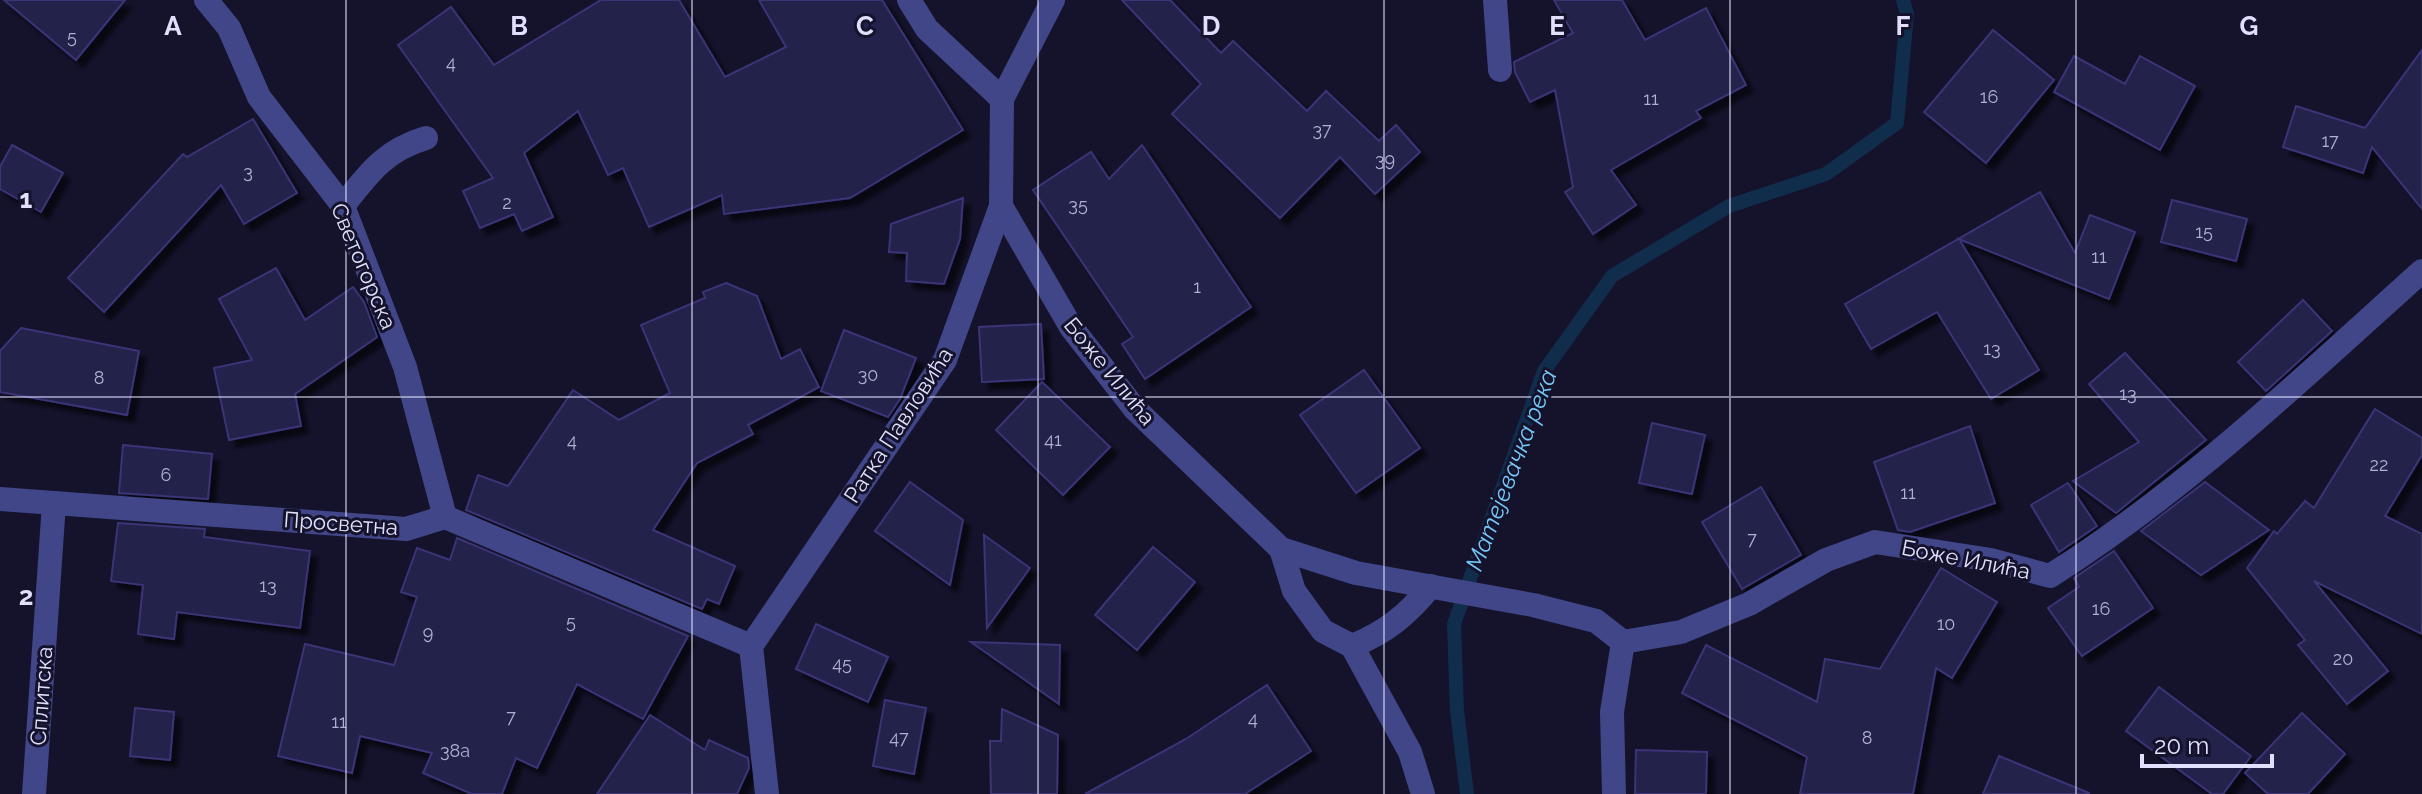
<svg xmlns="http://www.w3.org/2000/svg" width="2422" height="794" font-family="Raleway,sans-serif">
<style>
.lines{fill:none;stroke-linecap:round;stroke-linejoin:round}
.stream{stroke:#112d4c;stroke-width:14}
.building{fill:#24204c;stroke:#3a3476;stroke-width:2;filter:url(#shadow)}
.minor{stroke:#414688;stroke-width:24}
.grid{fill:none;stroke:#e0e0fd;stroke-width:2;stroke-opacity:0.55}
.labels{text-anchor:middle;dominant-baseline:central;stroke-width:6;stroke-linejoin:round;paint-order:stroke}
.number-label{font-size:18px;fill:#b1b0d1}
.street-label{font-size:22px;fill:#e0e0fd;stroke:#15132c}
.water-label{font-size:24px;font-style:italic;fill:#74c8f7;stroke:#15132c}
.grid-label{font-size:26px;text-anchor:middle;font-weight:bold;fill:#e0e0fd;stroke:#15132c;stroke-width:6;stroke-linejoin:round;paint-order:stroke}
</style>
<defs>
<filter id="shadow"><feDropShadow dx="7" dy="7" stdDeviation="2" flood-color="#0009"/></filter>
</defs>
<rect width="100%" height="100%" fill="#15132c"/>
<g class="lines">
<polyline class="stream" points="1467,794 1457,711 1454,624 1544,371 1612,276 1729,206 1826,174 1897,123 1907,14 1903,0"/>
</g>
<g class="building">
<polygon points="4,0 125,0 76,60"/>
<polygon points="601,0 679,0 725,77 786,47 759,0 882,0 963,130 850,198 724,214 722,195 649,227 623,168 608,175 578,111 524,153 553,217 522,231 514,214 480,228 463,191 493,178 398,45 451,7 494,65"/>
<polygon points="1122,0 1170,0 1221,53 1233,41 1307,111 1326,91 1379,141 1396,125 1420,152 1375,194 1340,157 1280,218 1172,114 1201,84"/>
<polygon points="1554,0 1622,0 1645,40 1706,8 1746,85 1696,111 1701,118 1611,170 1636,205 1593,234 1565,192 1573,187 1555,90 1530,102 1515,72 1514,62 1573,33"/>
<polygon points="1993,30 2054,80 1986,163 1924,112"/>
<polygon points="2422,50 2422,209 2372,147 2363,173 2283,147 2296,106 2365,128"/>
<polygon points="2074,56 2125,84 2140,56 2195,86 2160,150 2054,92"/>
<polygon points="253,119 297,193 244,224 221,185 104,312 68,278 183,154 187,157"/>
<polygon points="12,145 63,173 41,212 0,189 0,167"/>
<polygon points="1142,145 1251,307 1145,379 1122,344 1133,337 1033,190 1091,152 1109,179"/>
<polygon points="2040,192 2075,253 2090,215 2135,232 2109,299 1959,239 2039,370 1991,399 1937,312 1871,349 1845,304"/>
<polygon points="963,198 960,239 944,284 906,281 907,253 889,252 891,224"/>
<polygon points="2172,200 2247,219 2236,261 2161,242"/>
<polygon points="276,268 305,320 353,287 364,302 377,337 295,394 301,426 229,440 214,368 252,360 219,299"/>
<polygon points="726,283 757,296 781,359 800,349 819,387 748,425 753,434 697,463 653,530 735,566 719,604 707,599 702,609 466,510 478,475 508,486 573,390 619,420 670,393 641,325 705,298 703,292"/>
<polygon points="2303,300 2332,331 2266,391 2238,362"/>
<polygon points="1041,324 1044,379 982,382 979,327"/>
<polygon points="21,328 139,351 127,415 0,392 0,351"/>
<polygon points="844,330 916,358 900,399 888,417 821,391"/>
<polygon points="2125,353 2206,440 2116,513 2073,481 2139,442 2089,384"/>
<polygon points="1364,370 1420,448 1356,493 1300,415"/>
<polygon points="1042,382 1110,447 1063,495 996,430"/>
<polygon points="2375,409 2422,438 2422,455 2385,516 2422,534 2422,634 2314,581 2388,671 2347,704 2298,645 2305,640 2247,568 2274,531 2277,534 2305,501 2314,508"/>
<polygon points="1652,423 1705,435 1692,494 1639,483"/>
<polygon points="1970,426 1995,503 1910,532 1898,530 1874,462"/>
<polygon points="123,445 212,454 208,499 119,493"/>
<polygon points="910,482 963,520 950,585 875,531"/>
<polygon points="2205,482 2269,530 2201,575 2141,531"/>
<polygon points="2068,483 2097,526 2059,552 2031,505"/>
<polygon points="1761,487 1801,555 1742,589 1702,522"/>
<polygon points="118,523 205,529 204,537 310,551 300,628 177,612 174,639 138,634 143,585 111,581"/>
<polygon points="984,535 1030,568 987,628"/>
<polygon points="457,538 688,636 643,719 577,684 537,768 516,758 502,794 472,794 423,773 432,753 360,736 352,773 278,756 305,644 394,665 417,597 401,592 417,548 450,560"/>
<polygon points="1153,547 1195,582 1137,650 1095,615"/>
<polygon points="2114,551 2153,608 2082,656 2048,608 2079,587 2074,578"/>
<polygon points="1941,568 1997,602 1952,678 1936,668 1913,794 1800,794 1807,757 1682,693 1706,645 1817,702 1825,659 1880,669"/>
<polygon points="816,624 888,657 868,702 796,669"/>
<polygon points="971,642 1060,645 1059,704"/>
<polygon points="1267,685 1311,751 1245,794 1085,794 1186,739"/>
<polygon points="2159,687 2251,756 2223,794 2212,794 2126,731"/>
<polygon points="885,700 926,708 914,774 873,766"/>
<polygon points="135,708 174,712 170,760 130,756"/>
<polygon points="1002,709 1058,735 1057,794 991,794 990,741 1001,741"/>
<polygon points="2302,713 2345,754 2308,794 2268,794 2245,773"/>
<polygon points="650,715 705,750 709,740 748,758 749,768 737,794 597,794"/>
<polygon points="1636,750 1707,752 1706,794 1635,794"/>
<polygon points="1999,756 2089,793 2089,794 1983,794"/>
</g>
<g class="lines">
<g class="minor">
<polyline points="206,0 229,28 259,97 343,206 405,367 445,517"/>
<polyline points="909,0 927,29 1002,99"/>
<polyline points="1495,0 1500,70"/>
<path d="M343,206C368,174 385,150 426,138"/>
<path d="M1001,206L1071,327L1135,409L1281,549L1356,573L1533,605L1596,621L1623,642L1681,632L1749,604L1826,560L1875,542L1991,560L2050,576C2186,490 2303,378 2422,271"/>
<polyline points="0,499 406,529 445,517 751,646"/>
<path d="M1281,549L1294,591L1323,631L1352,646C1387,632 1408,614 1431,586"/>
<polyline points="1352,646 1410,752 1423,794"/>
<polyline points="34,794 54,503"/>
<polyline points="767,794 751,646 945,360 1001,206 1002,99 1053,0"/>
<polyline points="1614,794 1612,712 1623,642"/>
</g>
</g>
<path class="grid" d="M346,0V794M692,0V794M1038,0V794M1384,0V794M1730,0V794M2076,0V794M0,397H2422"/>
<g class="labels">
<g class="number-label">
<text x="72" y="36">5</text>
<text x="451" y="62">4</text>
<text x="1989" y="96">16</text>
<text x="1651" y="98">11</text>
<text x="1322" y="129">37</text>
<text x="2330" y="140">17</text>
<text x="1385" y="159">39</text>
<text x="248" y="171">3</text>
<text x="507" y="202">2</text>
<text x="1078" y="204">35</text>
<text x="2204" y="231">15</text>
<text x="2099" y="256">11</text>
<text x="1197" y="286">1</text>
<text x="1992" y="348">13</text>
<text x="868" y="374">30</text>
<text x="99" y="377">8</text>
<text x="2128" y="393">13</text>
<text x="1053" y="439">41</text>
<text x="572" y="440">4</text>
<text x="2379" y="464">22</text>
<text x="166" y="474">6</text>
<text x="1908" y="492">11</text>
<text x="1752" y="538">7</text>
<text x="268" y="585">13</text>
<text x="2101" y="608">16</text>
<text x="571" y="621">5</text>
<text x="1946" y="623">10</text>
<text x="428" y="632">9</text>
<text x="2343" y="658">20</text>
<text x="842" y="663">45</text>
<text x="511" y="716">7</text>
<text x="1253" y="718">4</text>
<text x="339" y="721">11</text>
<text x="899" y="737">47</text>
<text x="1867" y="737">8</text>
<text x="455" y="750">38a</text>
</g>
<g class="street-label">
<text transform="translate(364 266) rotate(67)">Светогорска</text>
<text transform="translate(1110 371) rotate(51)">Боже Илића</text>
<text transform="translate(898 425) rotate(-57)">Ратка Павловића</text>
<text transform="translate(341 523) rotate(4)">Просветна</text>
<text transform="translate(1966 559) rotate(11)">Боже Илића</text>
<text transform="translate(41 696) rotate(-86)">Сплитска</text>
</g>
<g class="water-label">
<text transform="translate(1511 470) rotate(-69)">Матејевачка река</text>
</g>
</g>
<g class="grid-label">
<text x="173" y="35">A</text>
<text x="519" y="35">B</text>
<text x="865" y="35">C</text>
<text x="1211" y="35">D</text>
<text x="1557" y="35">E</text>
<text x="1903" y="35">F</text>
<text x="2249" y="35">G</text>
<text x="26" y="208">1</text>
<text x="26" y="605">2</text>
</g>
<path d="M2142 754v12h130v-12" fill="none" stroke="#e0e0fd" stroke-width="4"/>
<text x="2154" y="754" font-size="24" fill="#e0e0fd" stroke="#15132c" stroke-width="6" paint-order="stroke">20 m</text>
</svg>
